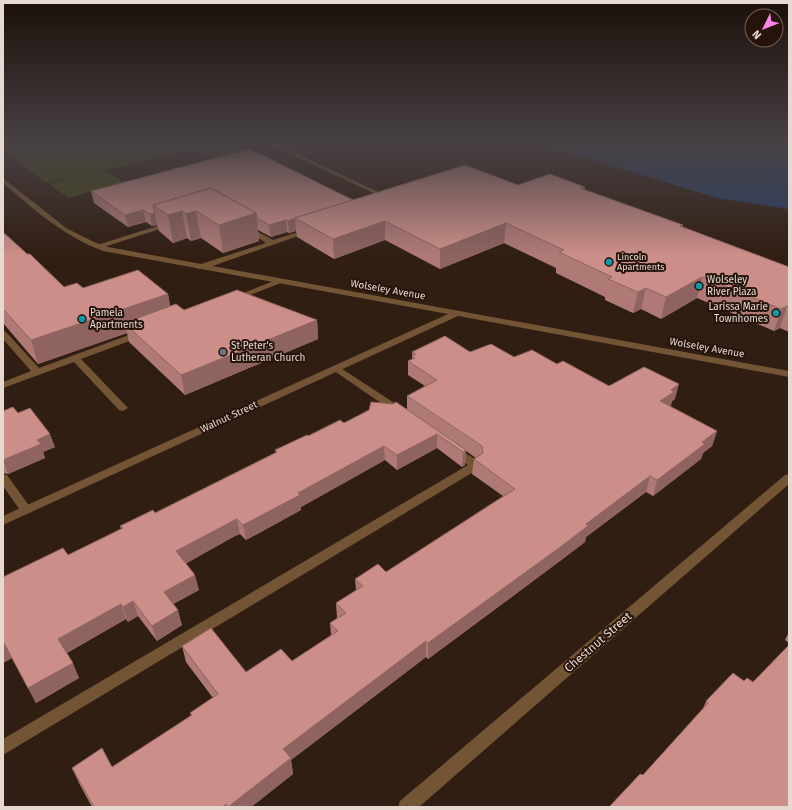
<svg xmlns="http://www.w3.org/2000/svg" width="792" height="810" font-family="'Fira Sans',sans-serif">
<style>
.green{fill:#414412}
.water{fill:#293f67}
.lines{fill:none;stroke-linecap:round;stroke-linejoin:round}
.lane{fill:#735535;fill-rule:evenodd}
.street{fill:#735535;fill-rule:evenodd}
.wall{fill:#af7a76}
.shaded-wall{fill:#8e6360}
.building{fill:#cb8e89;stroke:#8e6360}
.culture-dot{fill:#0f9aa8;stroke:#26140a;stroke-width:1.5}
.worship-dot{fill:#6b7280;stroke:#26140a;stroke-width:1.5}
.labels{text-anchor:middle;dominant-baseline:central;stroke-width:4;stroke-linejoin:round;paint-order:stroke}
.far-poi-label{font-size:9px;fill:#e6d9d2;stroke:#26140a;text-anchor:start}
.poi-label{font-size:10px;fill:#e6d9d2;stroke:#26140a;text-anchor:start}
.street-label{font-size:10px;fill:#e6d9d2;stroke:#26140a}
.near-street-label{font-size:12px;fill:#e6d9d2;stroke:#26140a}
</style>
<rect width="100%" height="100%" fill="#311e13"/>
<g class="green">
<polygon points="3,142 219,142 105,170 124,183 68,198 49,184 91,173 46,183 3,150"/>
<polygon points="222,142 241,142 255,151 217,161 195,149"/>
</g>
<polygon class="water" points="545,142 789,142 789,209 717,198 558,149"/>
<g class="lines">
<g class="lane">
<polygon points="170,222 172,223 172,225 101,248 98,248 94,246"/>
<polygon points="245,227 249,227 273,240 308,229 312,231 204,269 198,269 198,265 266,243 245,229"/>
<polygon points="276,280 282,280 283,282 238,300 232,300 231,298"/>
<polygon points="3,331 6,332 39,368 137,332 143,332 144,334 143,336 81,359 128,408 123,411 119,410 74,362 3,388 3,382 31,371 3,339"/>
<polygon points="336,365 402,408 403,410 402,412 394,412 333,370 331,368"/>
<polygon points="455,447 480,462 481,465 480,468 3,755 3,739 468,465 451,452 450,450"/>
<polygon points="3,474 7,475 30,507 32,510 30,513 22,513 3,486"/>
</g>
<g class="street">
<polygon points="265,142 272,142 391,198 386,199"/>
<path d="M3,178L66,228L94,242L108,247L789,371V377L458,316L3,525V516L448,314L103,251C64,236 34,210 3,183Z"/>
<polygon points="789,474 789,484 419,807 398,807 400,801 785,475"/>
</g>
</g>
<g class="wall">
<polygon points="518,185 585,187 584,190 683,225 682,227 789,267 789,332 780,328 774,331 697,298 661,319 641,309 633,313 605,300 605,297 556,273 556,268 504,243 440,269 385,240 334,259 297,237 296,231 289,233 287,232 271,237 258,230 259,241 223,253 201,238 191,241 187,238 173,243 159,231 157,225 152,226 146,222 128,227 94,203 91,191 353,200"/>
<polygon points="3,232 64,287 168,294 170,306 184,310 317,320 318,339 185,395 129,342 127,333 38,364 3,323"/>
<polygon points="412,352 470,352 514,357 557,364 609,386 675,399 672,401 670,406 717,431 712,446 703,453 701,459 653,496 646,492 586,537 585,542 556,564 428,659 426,657 291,760 293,774 251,807 92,807 79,783 72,768 112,767 191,716 190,713 213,698 186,662 182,646 246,672 292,661 331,635 330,623 337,618 336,603 356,590 355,579 386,572 503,496 472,474 474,459 476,458 466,451 465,465 462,467 437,448 397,470 385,460 301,507 301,510 246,540 240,534 235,536 186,563 199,590 173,604 182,625 157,641 138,616 128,622 126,619 67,653 79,678 36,703 12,658 3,663 3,577 68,555 121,529 120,526 155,513 276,453 275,450 308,436 344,423 407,409 407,396 425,386 408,375 408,361 412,359"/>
<polygon points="3,411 18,413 55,447 43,452 45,458 8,474 3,473"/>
<polygon points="789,632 789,643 785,640"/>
<polygon points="744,681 753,682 789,807 643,775 703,709 706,701"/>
</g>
<g class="shaded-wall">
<polygon points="143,210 146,222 128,227 125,215"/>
<polygon points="162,211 196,211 201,238 191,241 186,214 182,211 187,238 173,243 168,215"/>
<polygon points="155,213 157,225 152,226 150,214"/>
<polygon points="256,213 259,241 223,253 219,225"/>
<polygon points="295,219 296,231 289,233 288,221"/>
<polygon points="286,220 287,232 271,237 269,225"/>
<polygon points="385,221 385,240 334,259 333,239"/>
<polygon points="506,223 504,243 440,269 440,249"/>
<polygon points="702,277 697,298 661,319 666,297"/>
<polygon points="646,288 641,309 633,313 638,292"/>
<polygon points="168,294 172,317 124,323 127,333 38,364 31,340"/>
<polygon points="787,306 780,328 774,331 781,309"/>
<polygon points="317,320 318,339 185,395 181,375"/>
<polygon points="679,384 675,399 672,401 671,406 660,401 671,390"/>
<polygon points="717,431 712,446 703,453 701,459 653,496 657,480 702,442"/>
<polygon points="50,434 55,447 43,452 45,458 8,474 3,460 37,440"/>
<polygon points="437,434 437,448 397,470 397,455"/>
<polygon points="384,446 385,460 301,507 301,510 246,540 243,525 298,493"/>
<polygon points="466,450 465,465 462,467 463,452"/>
<polygon points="650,476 646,492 586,537 585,542 428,659 428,643"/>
<polygon points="237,519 240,534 235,536 180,567 176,551 233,521"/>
<polygon points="195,575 199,590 168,607 164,592"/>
<polygon points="133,601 138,616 128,622 123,607"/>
<polygon points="121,604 126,619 64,654 58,639"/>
<polygon points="178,610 182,625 157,641 152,626"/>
<polygon points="426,641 426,657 291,760 293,774 251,807 228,807 283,749"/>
<polygon points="4,643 12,658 3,663 3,644"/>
<polygon points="73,663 79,678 36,703 28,688"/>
<polygon points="226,804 227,807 222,807"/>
</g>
<g class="building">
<polygon points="250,149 353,200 295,218 296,218 288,221 286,220 269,225 257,218 256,213 211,188 153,205 155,213 150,214 143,210 125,215 91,191"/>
<polygon points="465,165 518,185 550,174 585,187 580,188 683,225 680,226 789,267 789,307 787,306 781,309 702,277 666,297 646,288 638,292 608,279 612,277 559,252 564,250 506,223 440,249 385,221 333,239 295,218"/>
<polygon points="211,188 256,213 219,225 196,211 186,214 182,211 168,215 153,205"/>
<polygon points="3,232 27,254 30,254 64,287 77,283 83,288 138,270 168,294 31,340 3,309"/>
<polygon points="237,290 317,320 181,375 124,323 176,304 184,310"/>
<polygon points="445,336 470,352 491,344 514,357 532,350 557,364 563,361 609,386 644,367 679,384 671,390 674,392 660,401 717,431 702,442 705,444 657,480 650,476 586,524 588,526 559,548 428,643 426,641 283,749 291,758 228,807 226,804 222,807 94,807 72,768 102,748 112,767 192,715 190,713 218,694 182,646 211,628 246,672 281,649 292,661 338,631 330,623 346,613 336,603 363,586 355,579 378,564 386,572 515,489 474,459 483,453 482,446 407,396 437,380 408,361 415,358 412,356 416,354 412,352"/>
<polygon points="371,402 393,404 396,402 466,450 463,452 437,434 397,455 384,446 298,493 300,495 243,525 237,519 233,521 176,551 195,575 164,592 178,610 152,626 133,601 123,607 121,604 58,639 73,663 28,688 4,643 3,644 3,577 63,548 68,555 123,528 120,526 153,510 155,513 277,452 275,450 307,435 308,436 340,420 344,423 369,410"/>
<polygon points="13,407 18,413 30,408 50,434 37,440 41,444 3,460 3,411"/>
<polygon points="789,645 789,807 609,807 640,774 643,775 708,703 706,701 733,673 744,681 747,678 753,682"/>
</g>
<linearGradient id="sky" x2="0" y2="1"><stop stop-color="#1b100a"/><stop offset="0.56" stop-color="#484144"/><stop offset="1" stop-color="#484144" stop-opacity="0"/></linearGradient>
<rect width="792" height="255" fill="url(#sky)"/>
<g class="culture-dot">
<circle cx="609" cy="262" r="4"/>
<circle cx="699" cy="286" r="4"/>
<circle cx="776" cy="313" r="4"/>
<circle cx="82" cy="319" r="4"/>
</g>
<circle class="worship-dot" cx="223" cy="352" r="4"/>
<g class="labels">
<g class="far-poi-label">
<text x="617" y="257">Lincoln<tspan x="617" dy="10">Apartments</tspan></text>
</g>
<g class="poi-label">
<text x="707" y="280">Wolseley<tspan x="707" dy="12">River Plaza</tspan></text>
<text x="768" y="307" text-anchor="end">Larissa Marie<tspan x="768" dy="12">Townhomes</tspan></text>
<text x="90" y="313">Pamela<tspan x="90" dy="12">Apartments</tspan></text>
<text x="231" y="346">St Peter's<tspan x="231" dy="12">Lutheran Church</tspan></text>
</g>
<g class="street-label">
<text transform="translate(388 290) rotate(10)">Wolseley Avenue</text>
<text transform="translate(707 348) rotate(10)">Wolseley Avenue</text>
<text transform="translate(229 417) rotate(-25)">Walnut Street</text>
</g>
<g class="near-street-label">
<text transform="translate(598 642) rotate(-41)">Chestnut Street</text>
</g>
</g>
<rect width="792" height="810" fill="none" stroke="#e6d9d2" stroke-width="8"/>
<g transform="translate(764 28) rotate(227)"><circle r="19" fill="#26140a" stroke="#73635a"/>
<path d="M0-3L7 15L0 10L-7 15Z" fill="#fa87e7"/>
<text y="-6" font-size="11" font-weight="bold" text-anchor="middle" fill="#e6d9d2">N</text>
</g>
</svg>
